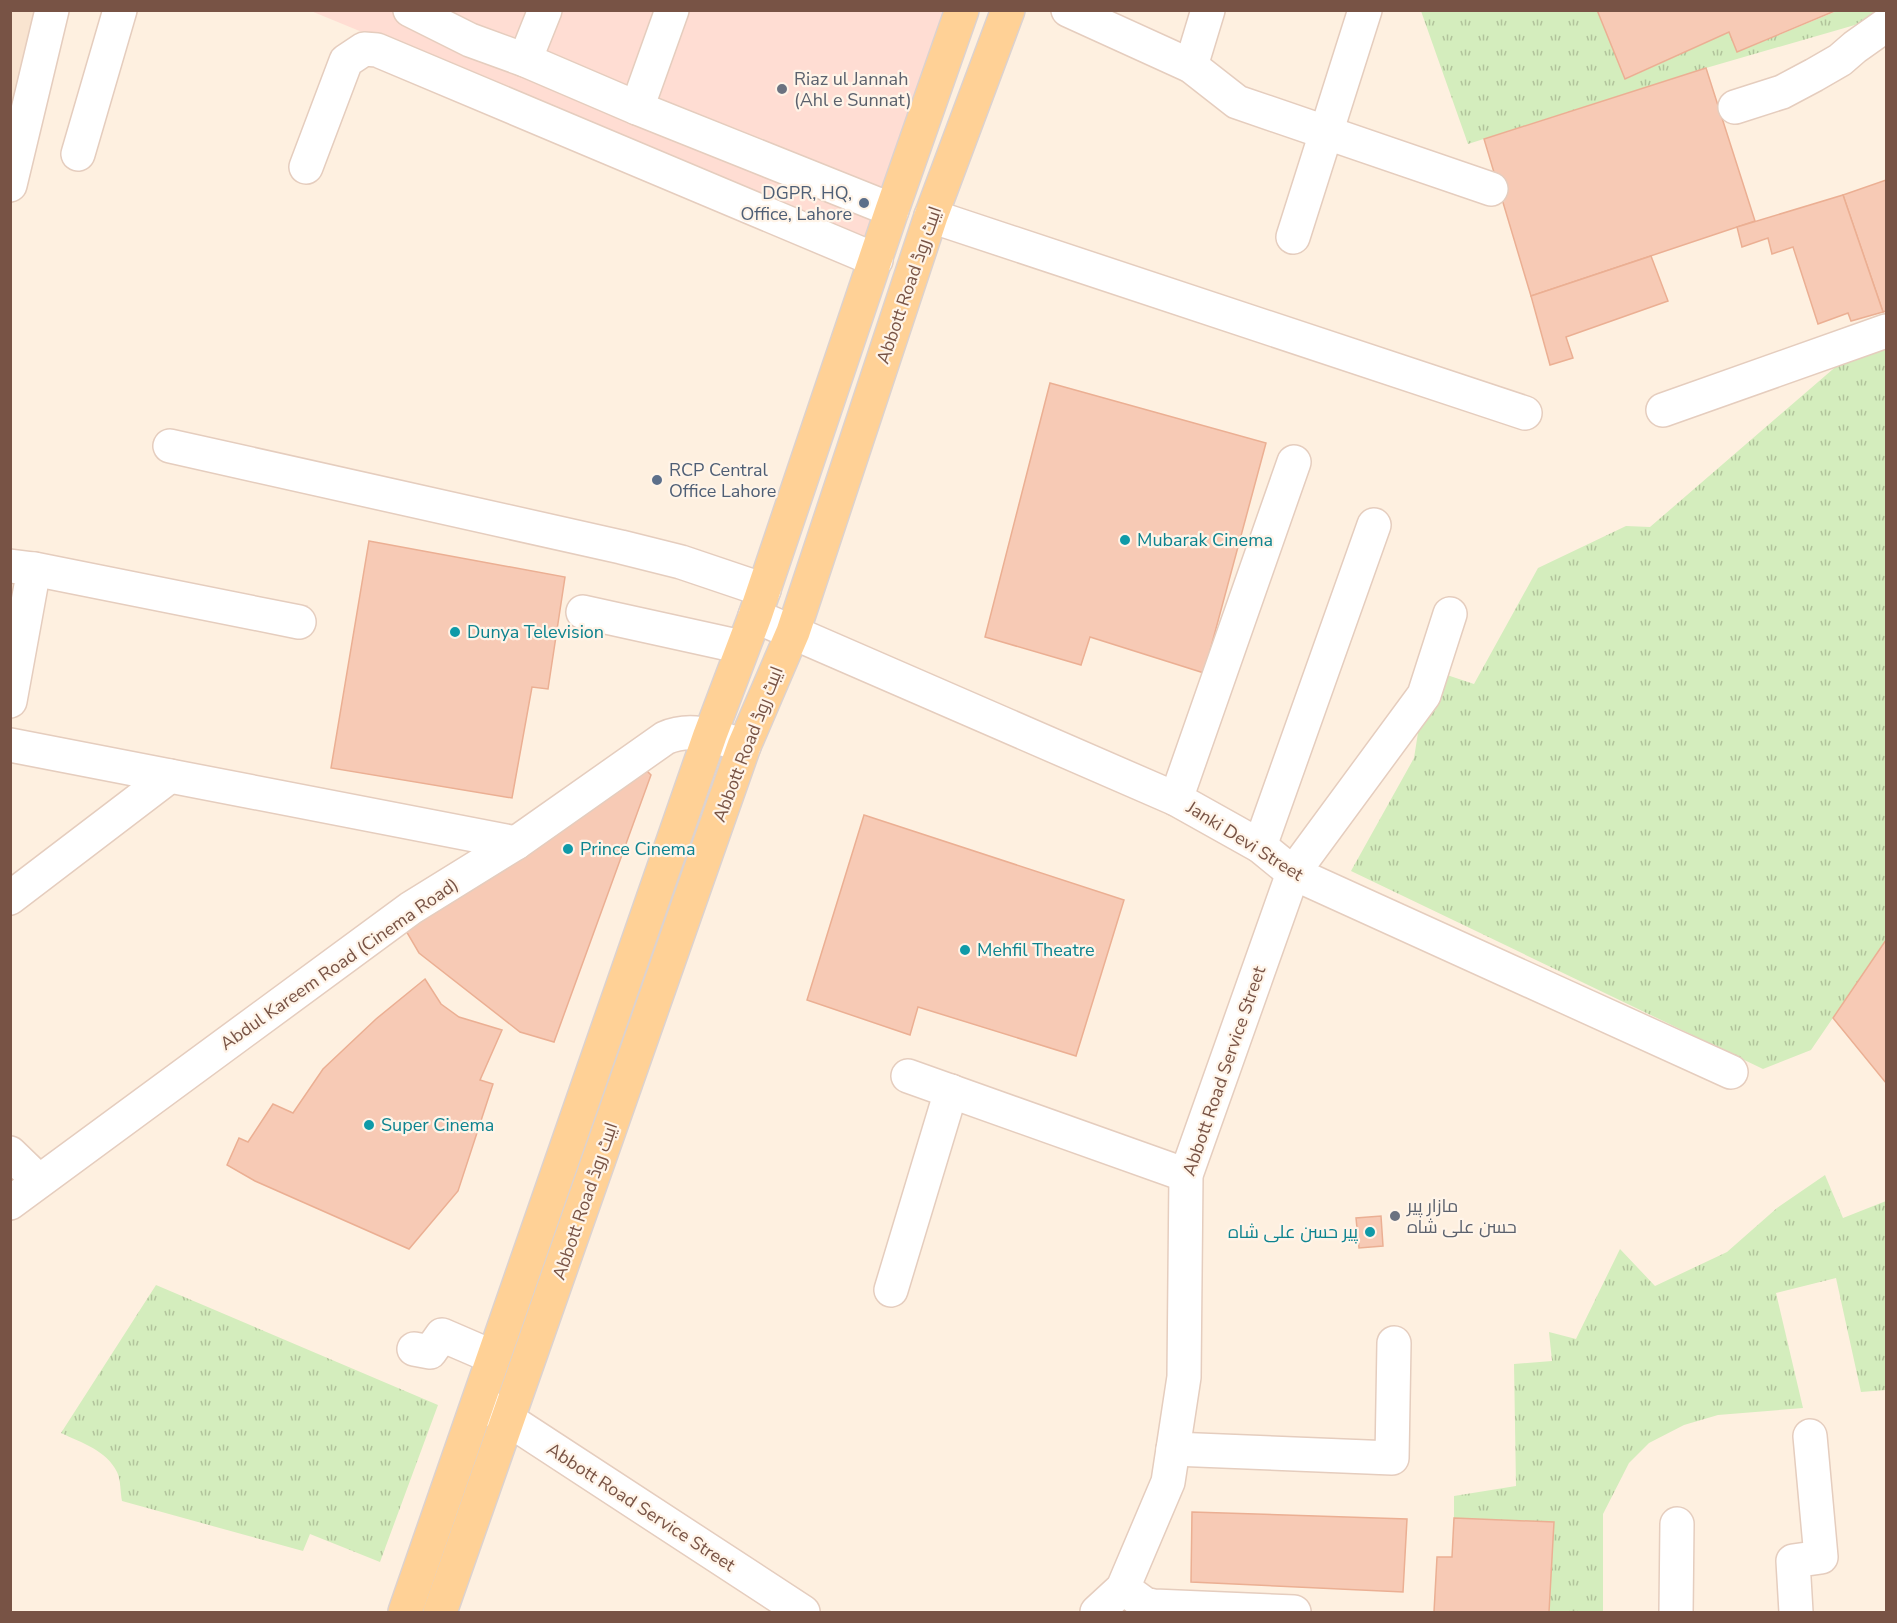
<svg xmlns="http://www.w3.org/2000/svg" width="1897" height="1623" font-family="'Nunito Sans',Cairo,sans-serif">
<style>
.residential{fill:#f9e4d0}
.commercial{fill:#ffddd3}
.grass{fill:url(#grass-tufts)}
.building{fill:#f7cab5;stroke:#ebaf93;stroke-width:1.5}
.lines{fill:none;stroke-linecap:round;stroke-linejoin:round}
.minor-casing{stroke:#e5cdbe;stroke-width:36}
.major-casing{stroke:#dcd2cf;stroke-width:36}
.minor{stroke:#fff;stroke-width:33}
.major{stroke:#ffd196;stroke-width:33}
.worship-dot{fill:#6b7280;stroke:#fff4e8;stroke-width:2}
.service-dot{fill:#5c6f8a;stroke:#fff4e8;stroke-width:2}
.culture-dot{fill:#0f9aa8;stroke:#fff4e8;stroke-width:2}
.labels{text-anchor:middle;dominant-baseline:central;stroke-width:4.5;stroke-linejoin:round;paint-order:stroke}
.worship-label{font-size:18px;fill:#5b616d;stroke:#fff4e8;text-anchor:start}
.service-label{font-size:18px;fill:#4e5e75;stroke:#fff4e8;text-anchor:end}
.street-label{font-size:18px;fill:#785345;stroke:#fff4e8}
.culture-label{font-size:18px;fill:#0d838f;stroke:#fff4e8;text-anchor:start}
</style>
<defs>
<pattern id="grass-tufts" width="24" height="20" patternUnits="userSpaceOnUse" patternTransform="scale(1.5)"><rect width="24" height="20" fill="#d4edbd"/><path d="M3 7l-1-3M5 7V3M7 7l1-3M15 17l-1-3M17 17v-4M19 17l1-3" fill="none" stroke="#b1c39b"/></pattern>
</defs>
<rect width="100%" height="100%" fill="#fef0e0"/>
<polygon class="residential" points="11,11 52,11 11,185"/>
<polygon class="commercial" points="311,11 951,11 869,241"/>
<g class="grass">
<polygon points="1421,11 1597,11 1626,79 1729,32 1737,52 1837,11 1886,11 1886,16 1706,68 1468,144"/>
<polygon points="1886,339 1886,940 1811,1050 1763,1069 1351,871 1414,758 1424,695 1432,670 1474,684 1538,568 1626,526 1650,527 1854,351"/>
<polygon points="1825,1175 1843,1218 1886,1201 1886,1390 1861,1392 1836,1278 1776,1293 1803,1408 1718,1415 1684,1425 1649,1443 1629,1463 1603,1514 1603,1612 1549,1612 1554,1522 1454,1518 1454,1496 1516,1486 1514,1364 1552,1361 1549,1332 1576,1339 1620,1249 1655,1286 1727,1252 1777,1208"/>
<path d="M156,1285L438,1405L380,1562L310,1534L303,1551L122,1501C120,1492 121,1480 117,1472C106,1450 82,1443 61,1433Z"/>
</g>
<g class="building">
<polygon points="1597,10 1837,10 1737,52 1729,32 1625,79"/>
<polygon points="1706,68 1755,221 1531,296 1484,139"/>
<polygon points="1886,180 1886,311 1883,312 1843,195"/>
<polygon points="1843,195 1883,312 1851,321 1848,313 1818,324 1793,247 1772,254 1768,238 1742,247 1737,227"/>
<polygon points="1651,256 1668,301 1566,337 1573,358 1550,365 1531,296"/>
<polygon points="1050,383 1266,443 1204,673 1090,637 1081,665 985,637"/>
<polygon points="369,541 565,577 548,689 532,687 512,798 331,768"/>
<polygon points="639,763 651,775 554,1042 520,1032 419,953 402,924"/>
<polygon points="864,815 1124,900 1076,1056 918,1007 910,1035 807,1000"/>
<polygon points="1886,940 1886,1083 1833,1018"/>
<polygon points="425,979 441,1004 459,1017 502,1030 480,1080 493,1084 458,1191 409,1249 255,1181 227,1165 239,1138 248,1142 273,1104 293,1113 323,1069 376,1019"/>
<polygon points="1381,1216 1383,1246 1359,1248 1356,1218"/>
<polygon points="1192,1512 1407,1519 1403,1592 1191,1582"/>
<polygon points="1454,1518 1554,1522 1549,1612 1434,1612 1437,1557 1452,1557"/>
</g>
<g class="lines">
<defs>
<g id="minor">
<polyline points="410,10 470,40 525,60 637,108 892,210"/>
<polyline points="1068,10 1191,66 1237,102 1491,189"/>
<polyline points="525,60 545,10"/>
<polyline points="1191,66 1208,10"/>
<polyline points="1735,107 1782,92 1814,75 1840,60 1855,47 1886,25"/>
<polyline points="637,108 672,10"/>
<polyline points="78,154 120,10"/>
<polyline points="306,167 346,61 364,49 377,50 876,260"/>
<polyline points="10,185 52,10"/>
<polyline points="931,216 1525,413"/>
<polyline points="1293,237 1365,10"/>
<polyline points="1663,410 1886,331"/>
<polyline points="170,446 621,547 681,562 764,590"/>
<polyline points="10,566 34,569 10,701"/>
<polyline points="34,569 299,622"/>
<polyline points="583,612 742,647"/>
<polyline points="755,616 1176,799 1260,846 1293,873 1731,1072"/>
<polyline points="10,745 516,843"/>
<polyline points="1176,799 1294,462"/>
<polyline points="1260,846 1374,525"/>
<polyline points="10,898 170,776"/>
<polyline points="908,1076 1186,1175"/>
<polyline points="10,1153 39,1181"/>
<path d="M10,1203L411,908L516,843L665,738C692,726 717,737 744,746"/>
<polyline points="891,1290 951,1091"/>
<polyline points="414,1349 430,1352 442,1335 493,1357"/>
<polyline points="486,1405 803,1612"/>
<polyline points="1173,1449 1392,1458 1394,1343"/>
<polyline points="1123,1588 1145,1604 1154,1606 1294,1612"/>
<polyline points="1097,1612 1123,1588 1168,1482 1184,1377 1186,1175 1293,873 1424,695 1450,614"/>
<polyline points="1676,1612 1677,1524"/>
<polyline points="1796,1612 1793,1561 1821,1557 1810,1436"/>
</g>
<g id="major">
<polyline points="405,1612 710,735 755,616 892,210 962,10"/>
<polyline points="440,1612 744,746 793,632 931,216 1008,10"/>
</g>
</defs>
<use href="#minor" class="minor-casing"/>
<use href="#major" class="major-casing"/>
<use href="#minor" class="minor"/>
<use href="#major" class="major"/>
</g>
<g class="worship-dot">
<circle cx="782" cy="89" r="6"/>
<circle cx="1395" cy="1216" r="6"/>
</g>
<g class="service-dot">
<circle cx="864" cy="203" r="6"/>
<circle cx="657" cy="480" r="6"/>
</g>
<g class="culture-dot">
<circle cx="1125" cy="540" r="6"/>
<circle cx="455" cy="632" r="6"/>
<circle cx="568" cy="849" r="6"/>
<circle cx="965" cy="950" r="6"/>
<circle cx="369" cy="1125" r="6"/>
<circle cx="1370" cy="1232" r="6"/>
</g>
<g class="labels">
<g class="worship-label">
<text x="794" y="79">Riaz ul Jannah<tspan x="794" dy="21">(Ahl e Sunnat)</tspan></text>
<text x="1407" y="1206">مازار پیر<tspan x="1407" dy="21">حسن علی شاہ</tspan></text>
</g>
<g class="service-label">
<text x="852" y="193">DGPR, HQ,<tspan x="852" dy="21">Office, Lahore</tspan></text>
<text x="669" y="470" text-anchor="start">RCP Central<tspan x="669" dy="21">Office Lahore</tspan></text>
</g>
<g class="street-label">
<text transform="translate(909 285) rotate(-71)">Abbott Road ایبٹ روڈ</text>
<text transform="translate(748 744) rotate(-69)">Abbott Road ایبٹ روڈ</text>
<text transform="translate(1245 841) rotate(32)">Janki Devi Street</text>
<text transform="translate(339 964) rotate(-35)">Abdul Kareem Road (Cinema Road)</text>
<text transform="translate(1224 1071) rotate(-71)">Abbott Road Service Street</text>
<text transform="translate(585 1201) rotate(-71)">Abbott Road ایبٹ روڈ</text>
<text transform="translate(641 1507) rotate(33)">Abbott Road Service Street</text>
</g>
<g class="culture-label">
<text x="1137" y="540">Mubarak Cinema</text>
<text x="467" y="632">Dunya Television</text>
<text x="580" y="849">Prince Cinema</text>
<text x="977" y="950">Mehfil Theatre</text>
<text x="381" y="1125">Super Cinema</text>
<text x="1358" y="1232" text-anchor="end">پیر حسن علی شاہ</text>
</g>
</g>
<rect width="1897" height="1623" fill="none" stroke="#785345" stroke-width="24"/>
</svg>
